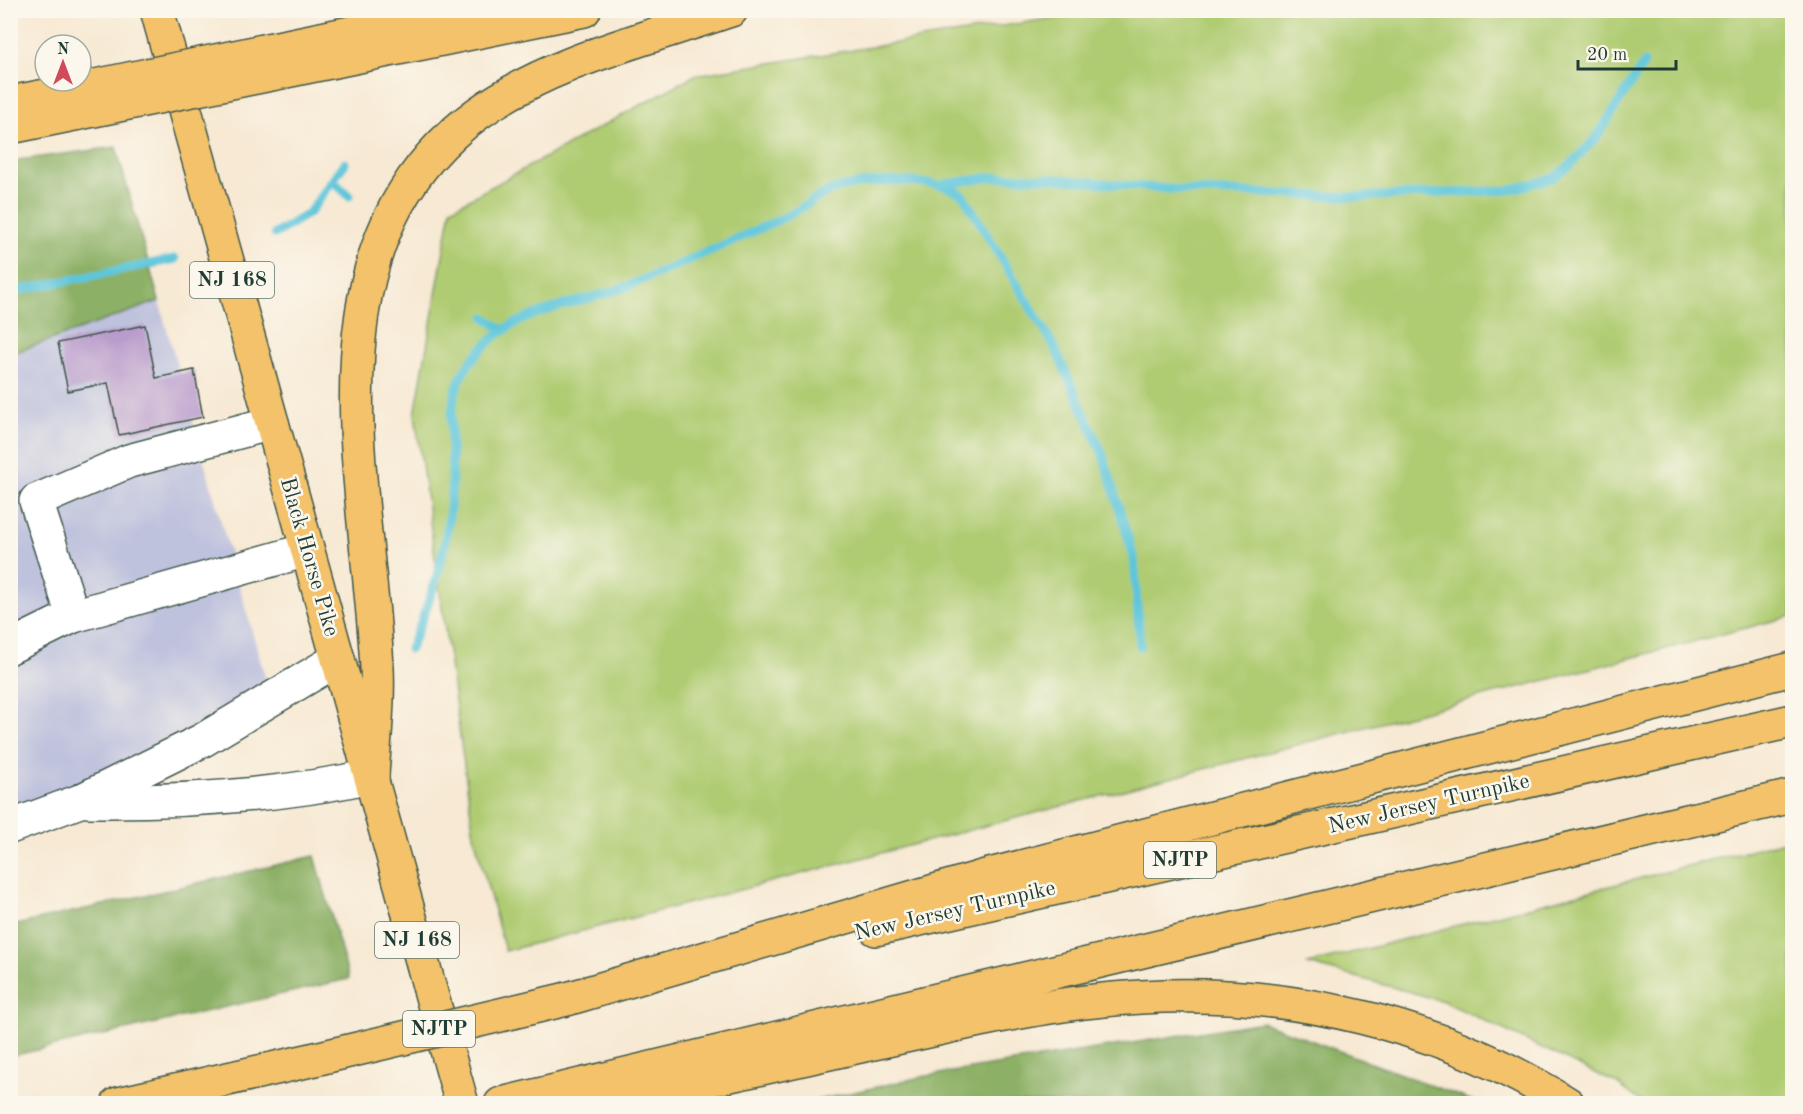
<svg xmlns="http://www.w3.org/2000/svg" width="1803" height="1114" font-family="'Old Standard TT',serif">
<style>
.industrial{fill:#bfc2dd}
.green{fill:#b0cc73;stroke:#688454;stroke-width:1.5}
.forest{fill:#8cb065;stroke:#56764c;stroke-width:1.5}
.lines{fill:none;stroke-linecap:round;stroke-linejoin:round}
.stream{stroke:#5dc6da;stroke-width:9}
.building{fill:#b99ccc}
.minor-casing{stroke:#3f574c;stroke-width:36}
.major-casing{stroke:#3f574c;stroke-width:36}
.highway-casing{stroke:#3f574c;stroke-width:36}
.minor{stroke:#fff;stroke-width:33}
.major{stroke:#f3c26a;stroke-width:33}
.highway{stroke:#f3c26a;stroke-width:33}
.highway-bridge-casing{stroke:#3f574c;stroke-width:36;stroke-linecap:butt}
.highway-bridge{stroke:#f3c26a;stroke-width:33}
.labels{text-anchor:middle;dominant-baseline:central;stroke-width:5;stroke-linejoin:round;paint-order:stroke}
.shield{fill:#fbf7ec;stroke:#61756b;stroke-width:1.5}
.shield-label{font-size:21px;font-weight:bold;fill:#1f3d34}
.street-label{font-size:22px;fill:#1f3d34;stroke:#fbf7ec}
</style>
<rect width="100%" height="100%" fill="#fbf7ec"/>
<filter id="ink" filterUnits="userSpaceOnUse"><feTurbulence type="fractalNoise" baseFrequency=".0167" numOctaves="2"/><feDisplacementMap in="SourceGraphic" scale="12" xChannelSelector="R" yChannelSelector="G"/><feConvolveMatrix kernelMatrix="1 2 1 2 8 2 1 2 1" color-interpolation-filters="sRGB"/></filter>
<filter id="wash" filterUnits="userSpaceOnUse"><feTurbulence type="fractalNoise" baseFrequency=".008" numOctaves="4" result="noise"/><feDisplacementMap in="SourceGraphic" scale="24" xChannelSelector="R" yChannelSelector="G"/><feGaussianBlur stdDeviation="1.35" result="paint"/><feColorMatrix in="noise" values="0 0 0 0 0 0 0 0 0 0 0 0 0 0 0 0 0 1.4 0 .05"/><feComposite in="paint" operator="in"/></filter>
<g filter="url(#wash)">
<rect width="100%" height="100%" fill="#f7e9d3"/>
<polygon class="industrial" points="159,301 272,702 10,818 10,354"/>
<g class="green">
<polygon points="1104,10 1792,11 1792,616 505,951 474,836 415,415 451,209 695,75"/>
<polygon points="1792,839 1792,1103 1643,1103 1616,1083 1443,1001 1308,964"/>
</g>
<g class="forest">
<polygon points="116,147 159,301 11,354 11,161"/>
<polygon points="315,856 349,979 11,1056 11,926"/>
<polygon points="1262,1022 1478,1103 805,1103 921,1077"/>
</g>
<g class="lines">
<g class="stream">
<polyline points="333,181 349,196"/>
<polyline points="945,184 993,177 1046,178 1180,190 1357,197 1510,190 1553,178 1570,165 1596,138 1644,63"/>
<polyline points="275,234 309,213 345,163"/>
<polyline points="10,292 175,259"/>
<polyline points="485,317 504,331"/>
<path d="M410,649C432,597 447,553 451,496C455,456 443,413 462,375C469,361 488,341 501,332C540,305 590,302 633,284C685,262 736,240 787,216C802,209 815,197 830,191C861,179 935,176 963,195L1054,346L1103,455L1134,557L1140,646"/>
</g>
</g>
<g id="blocks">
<polygon class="building" points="145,325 156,378 194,370 203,417 119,435 108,383 68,391 58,343"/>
</g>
</g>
<g filter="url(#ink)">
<use href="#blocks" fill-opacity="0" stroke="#3f574c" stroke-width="1.5"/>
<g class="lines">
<defs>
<g id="minor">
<polyline points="272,423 129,461 36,501 73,616 307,550"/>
<polyline points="10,647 73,616"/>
<path d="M88,801C183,802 279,796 372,776"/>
<polyline points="10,827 80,801 203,740 338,659"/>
</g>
<polyline id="major" points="157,10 462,1104"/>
<g id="highway">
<polyline points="268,50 462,10"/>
<polyline points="276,73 584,10"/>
<polyline points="10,103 76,90"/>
<polyline points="10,127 79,113"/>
<path d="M372,776C374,741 379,704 377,668C368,481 299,245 477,114C548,62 649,38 731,10"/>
<polyline points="876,929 1792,721"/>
<polyline points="567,999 982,877 1792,669"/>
<polyline points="118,1104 311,1060"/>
<polyline points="501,1104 1792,796"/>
<path d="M601,1104C689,1084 777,1065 865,1045C956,1025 1048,1002 1141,997C1289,988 1443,1025 1568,1104"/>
</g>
</defs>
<use href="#minor" class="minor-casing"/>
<use href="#major" class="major-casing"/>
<use href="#highway" class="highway-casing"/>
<use href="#minor" class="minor"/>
<use href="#major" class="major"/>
<use href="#highway" class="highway"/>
<defs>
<g id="highway-bridge">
<polyline points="76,90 268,50"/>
<polyline points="79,113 276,73"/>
<polyline points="311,1060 567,999"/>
</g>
</defs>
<use href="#highway-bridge" class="highway-bridge-casing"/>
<use href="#highway-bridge" class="highway-bridge"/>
</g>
</g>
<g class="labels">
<g class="shield">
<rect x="190" y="262" width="84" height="36" rx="4.5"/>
<rect x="1144" y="842" width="72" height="36" rx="4.5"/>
<rect x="375" y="922" width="84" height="36" rx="4.5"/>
<rect x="403" y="1011" width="72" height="36" rx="4.5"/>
</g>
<g class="shield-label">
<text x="232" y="280">NJ 168</text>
<text x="1180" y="860">NJTP</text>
<text x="417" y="940">NJ 168</text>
<text x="439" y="1029">NJTP</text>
</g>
<g class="street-label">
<text transform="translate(309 557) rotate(74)">Black Horse Pike</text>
<text transform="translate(1429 804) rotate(-13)">New Jersey Turnpike</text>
<text transform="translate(955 911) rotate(-13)">New Jersey Turnpike</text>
</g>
</g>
<rect width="1803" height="1114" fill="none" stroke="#fbf7ec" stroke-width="36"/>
<g transform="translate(63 63)"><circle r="28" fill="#fbf7ec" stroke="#a3ada2" stroke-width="1.5"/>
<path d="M0-4.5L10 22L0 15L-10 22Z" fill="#d1495b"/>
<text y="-9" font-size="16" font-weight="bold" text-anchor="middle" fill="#1f3d34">N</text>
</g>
<path d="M1578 60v9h98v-9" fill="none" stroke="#1f3d34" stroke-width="3"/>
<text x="1587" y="60" font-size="18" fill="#1f3d34" stroke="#fbf7ec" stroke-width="4.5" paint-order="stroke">20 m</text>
</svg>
